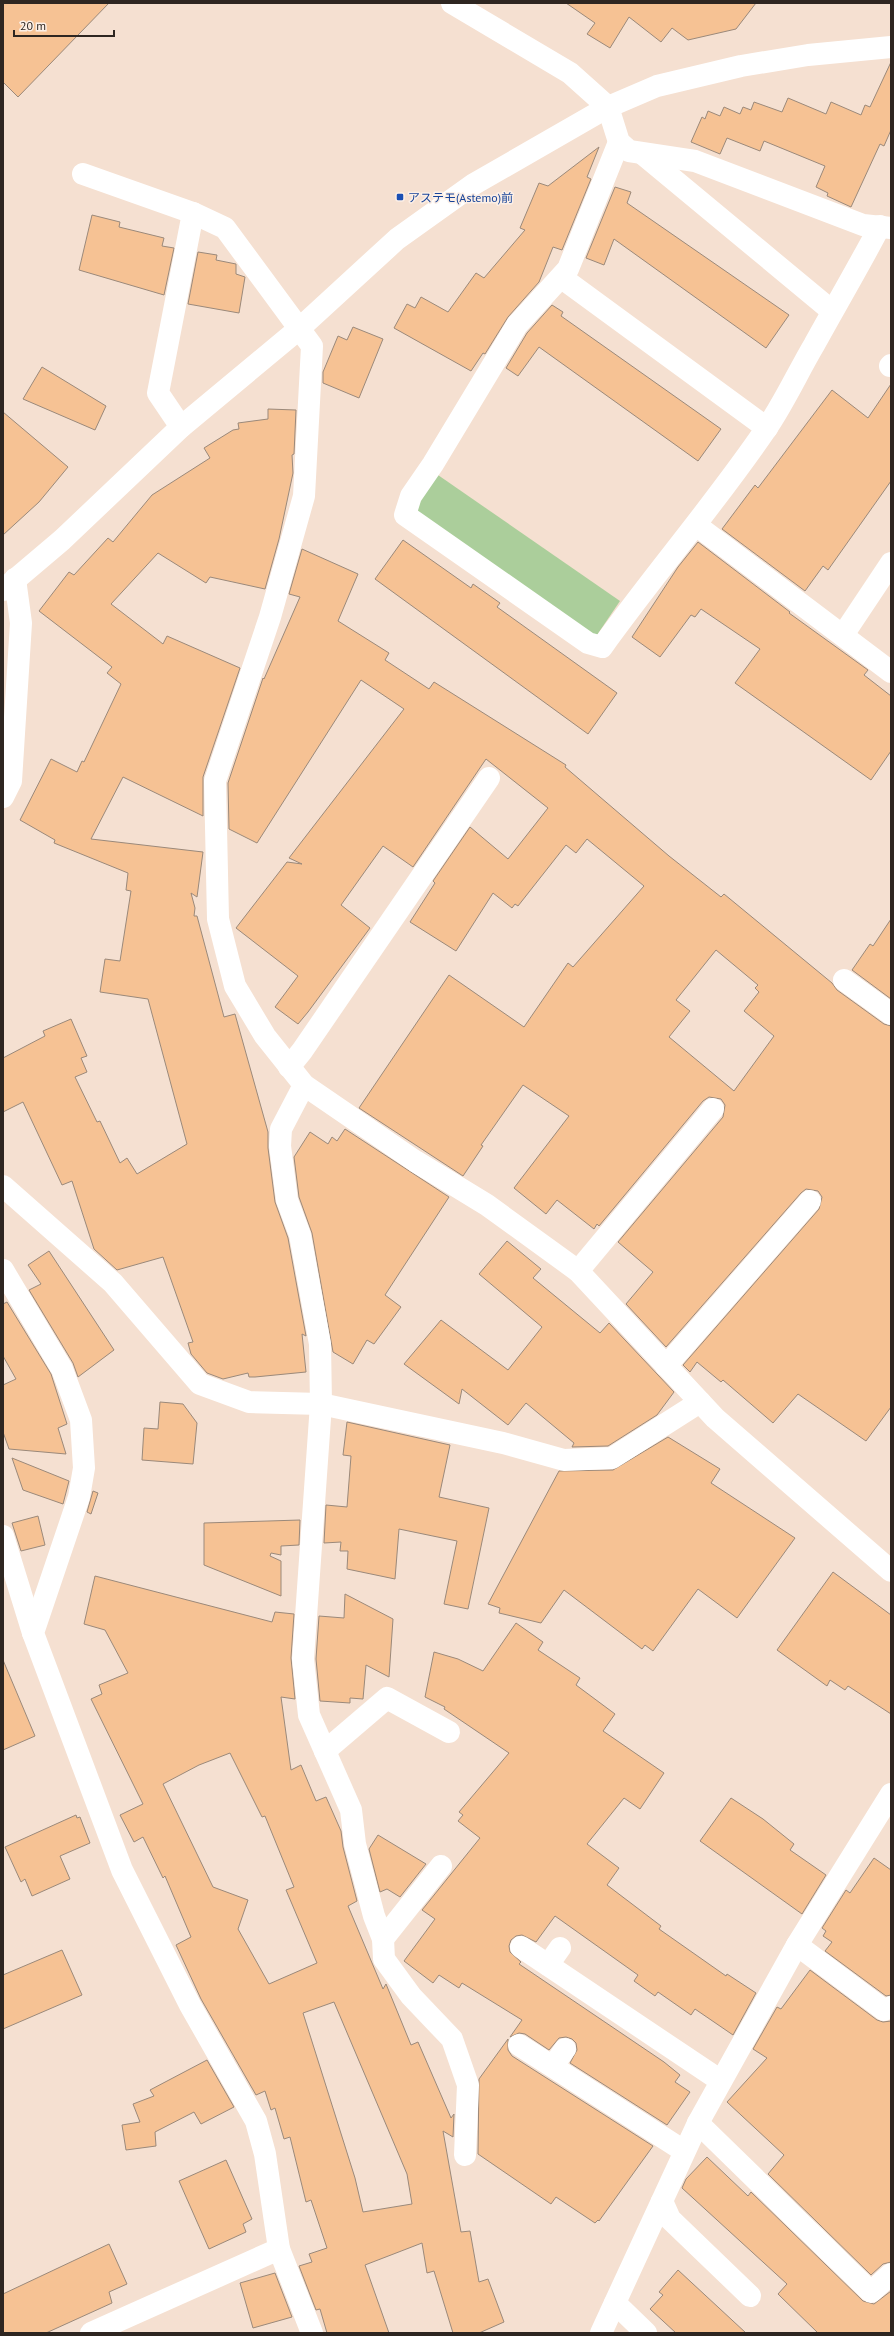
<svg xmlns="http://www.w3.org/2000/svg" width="894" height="2336" viewBox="0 0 894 2336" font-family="'PT Sans','Noto Sans JP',sans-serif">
<rect width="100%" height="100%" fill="#f5e0d1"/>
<path fill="#abce9b" d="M 438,475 L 620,601 L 595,638 L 414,515 L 417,502 Z"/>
<g fill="#f6c294" stroke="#9b897a" fill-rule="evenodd">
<path d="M 3,3 L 109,3 L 18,97 L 3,82 Z"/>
<path d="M 566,3 L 756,3 L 736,29 L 688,40 L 672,28 L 661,42 L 629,17 L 610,48 L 587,34 L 595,23 Z"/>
<path d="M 891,62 L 891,130 L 884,146 L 880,144 L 851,207 L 827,196 L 828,193 L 816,187 L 825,166 L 764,141 L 760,151 L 727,138 L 720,154 L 691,142 L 702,117 L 705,119 L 708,111 L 720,116 L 724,107 L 740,114 L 743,107 L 751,110 L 754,102 L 782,112 L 788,98 L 826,114 L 831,102 L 861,115 L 865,105 L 870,107 Z"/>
<path d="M 599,147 L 587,177 L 591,179 L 562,250 L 553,247 L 539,282 L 508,317 L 485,354 L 483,353 L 471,371 L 394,328 L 407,304 L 415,308 L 421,297 L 448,312 L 476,273 L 484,278 L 525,230 L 520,228 L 539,183 L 548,186 Z"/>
<path d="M 615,187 L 631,192 L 627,203 L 789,315 L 766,348 L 614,239 L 604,265 L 586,258 Z"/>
<path d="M 92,215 L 120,222 L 119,227 L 164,238 L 162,246 L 174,248 L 164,295 L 79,270 Z"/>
<path d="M 198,252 L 217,255 L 216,260 L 236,264 L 236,274 L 245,277 L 239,313 L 188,304 Z"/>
<path d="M 552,305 L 563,312 L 561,316 L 721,429 L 698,461 L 539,347 L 518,376 L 506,368 L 527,333 Z"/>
<path d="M 353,327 L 383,339 L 359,398 L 323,383 L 323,372 L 338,336 L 347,340 Z"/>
<path d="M 42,367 L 106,406 L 95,430 L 23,399 Z"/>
<path d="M 891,384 L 891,481 L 828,570 L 823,566 L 805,591 L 722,529 L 755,485 L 758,488 L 832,390 L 868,418 Z"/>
<path d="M 268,409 L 296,410 L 294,454 L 292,455 L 293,473 L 279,539 L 265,589 L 210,577 L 206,583 L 158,553 L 111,604 L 163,644 L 167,636 L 240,668 L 203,777 L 203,816 L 123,777 L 91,839 L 203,852 L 197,897 L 191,893 L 195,908 L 194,916 L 197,916 L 224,1017 L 235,1014 L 268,1132 L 268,1148 L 275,1202 L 288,1238 L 306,1336 L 302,1334 L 306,1372 L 255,1377 L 249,1377 L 248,1373 L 223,1379 L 207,1373 L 191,1354 L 188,1343 L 193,1342 L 163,1257 L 117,1270 L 94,1249 L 72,1181 L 62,1185 L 23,1102 L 3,1112 L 3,1058 L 45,1036 L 43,1031 L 71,1019 L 87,1056 L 81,1058 L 87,1072 L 75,1077 L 97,1122 L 100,1121 L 120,1163 L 127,1158 L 137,1174 L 187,1144 L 148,999 L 100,992 L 105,959 L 120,961 L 131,891 L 126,890 L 128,873 L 54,843 L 55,840 L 20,820 L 51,759 L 77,772 L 82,761 L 84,762 L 121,684 L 107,673 L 112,667 L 39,611 L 69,572 L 74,575 L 108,538 L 113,542 L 152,495 L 210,458 L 204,448 L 233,430 L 239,429 L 238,423 L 268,419 Z"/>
<path d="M 3,412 L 68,467 L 39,502 L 3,535 Z"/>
<path d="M 403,540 L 471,588 L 473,584 L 500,603 L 497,607 L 617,693 L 588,734 L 375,579 Z"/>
<path d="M 698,542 L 790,612 L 789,613 L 868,670 L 864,675 L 891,696 L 891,751 L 871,780 L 735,683 L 760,649 L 701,609 L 695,617 L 691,615 L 660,657 L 632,637 L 678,567 Z"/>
<path d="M 302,549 L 358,574 L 338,621 L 389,653 L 385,660 L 429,689 L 434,682 L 566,765 L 565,767 L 669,856 L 721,897 L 724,894 L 832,983 L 837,990 L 884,1024 L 891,1026 L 891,1407 L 866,1441 L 798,1394 L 773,1423 L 723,1380 L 721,1382 L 697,1362 L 690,1372 L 683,1365 L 819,1209 L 822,1197 L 818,1191 L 806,1189 L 801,1193 L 666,1347 L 626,1304 L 653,1272 L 618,1242 L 723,1117 L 725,1105 L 721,1099 L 709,1097 L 703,1101 L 599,1226 L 597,1224 L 594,1229 L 557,1200 L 546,1214 L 514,1188 L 569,1116 L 523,1085 L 481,1145 L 483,1146 L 463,1176 L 359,1108 L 449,975 L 524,1027 L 568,963 L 573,967 L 644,886 L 587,839 L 576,853 L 566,845 L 518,906 L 515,904 L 512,908 L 493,893 L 456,951 L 410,922 L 435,883 L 433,881 L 470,827 L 508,859 L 548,808 L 486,759 L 413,867 L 383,846 L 341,905 L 370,928 L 308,1012 L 298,1024 L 275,1007 L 298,976 L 236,928 L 287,862 L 302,864 L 289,858 L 404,709 L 361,680 L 257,843 L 229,829 L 228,783 L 263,678 L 264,679 L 300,597 L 289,594 ZM 716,950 L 758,985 L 755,988 L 759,992 L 744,1011 L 774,1036 L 734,1091 L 669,1037 L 690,1011 L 676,1000 Z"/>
<path d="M 891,919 L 891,999 L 852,970 L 870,944 L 873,946 Z"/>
<path d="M 345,1129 L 449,1197 L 385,1295 L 401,1307 L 374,1344 L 367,1340 L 353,1364 L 333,1352 L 312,1233 L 299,1197 L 294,1157 L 310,1132 L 328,1144 L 332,1137 L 337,1141 Z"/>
<path d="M 507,1241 L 541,1269 L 533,1278 L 600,1333 L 609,1323 L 674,1392 L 657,1415 L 608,1446 L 572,1447 L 574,1443 L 526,1403 L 508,1425 L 462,1389 L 459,1404 L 404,1364 L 441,1320 L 508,1370 L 542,1327 L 479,1274 Z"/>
<path d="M 49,1251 L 114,1350 L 78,1377 L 73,1363 L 29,1290 L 41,1284 L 28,1265 Z"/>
<path d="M 7,1302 L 51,1374 L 67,1424 L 58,1428 L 66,1454 L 9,1449 L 3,1432 L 3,1385 L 16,1379 L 3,1356 L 3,1304 Z"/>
<path d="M 160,1402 L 183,1404 L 197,1423 L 193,1464 L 142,1460 L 144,1428 L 158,1429 Z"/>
<path d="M 347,1422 L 450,1445 L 439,1497 L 489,1508 L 468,1609 L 444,1604 L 457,1541 L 399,1529 L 395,1579 L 347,1569 L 348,1551 L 340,1551 L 341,1542 L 324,1543 L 326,1505 L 347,1507 L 351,1456 L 343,1455 Z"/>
<path d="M 668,1437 L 720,1469 L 711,1483 L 795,1538 L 737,1618 L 698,1589 L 653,1651 L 645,1645 L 642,1649 L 564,1590 L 541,1623 L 499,1613 L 500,1608 L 488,1604 L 559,1471 L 613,1470 Z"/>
<path d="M 12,1458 L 69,1481 L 63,1504 L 23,1490 Z"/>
<path d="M 93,1491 L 98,1493 L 91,1514 L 87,1512 Z"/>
<path d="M 38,1516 L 45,1545 L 21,1551 L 12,1523 Z"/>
<path d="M 300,1520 L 299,1545 L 281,1546 L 281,1555 L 271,1553 L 270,1556 L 281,1561 L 281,1596 L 204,1565 L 204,1523 Z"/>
<path d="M 833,1572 L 891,1615 L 891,1714 L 848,1686 L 845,1690 L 830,1680 L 827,1686 L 777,1650 Z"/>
<path d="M 95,1576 L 272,1622 L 275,1612 L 294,1614 L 291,1658 L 295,1699 L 281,1697 L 291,1770 L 301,1765 L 316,1801 L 326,1797 L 341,1831 L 343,1847 L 357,1901 L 348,1906 L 383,1989 L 386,1984 L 411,2045 L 418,2042 L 451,2118 L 454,2114 L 453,2137 L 443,2131 L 461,2232 L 470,2231 L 479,2282 L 488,2279 L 504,2322 L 479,2333 L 453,2333 L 434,2271 L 427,2273 L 422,2243 L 365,2265 L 389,2333 L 327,2333 L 320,2309 L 316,2310 L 299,2266 L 312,2262 L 309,2254 L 327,2248 L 311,2200 L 306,2202 L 290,2137 L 284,2139 L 275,2108 L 271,2110 L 265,2091 L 256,2095 L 201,1999 L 176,1945 L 191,1937 L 165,1876 L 163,1878 L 143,1837 L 134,1842 L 120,1815 L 143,1804 L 91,1699 L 102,1694 L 99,1685 L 128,1673 L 105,1630 L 84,1624 ZM 230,1753 L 262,1817 L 265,1816 L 294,1887 L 286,1890 L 317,1963 L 269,1984 L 238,1929 L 248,1900 L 213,1887 L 163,1784 L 199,1765 ZM 334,2002 L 407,2174 L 412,2204 L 363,2212 L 355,2178 L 303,2013 Z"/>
<path d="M 345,1594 L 393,1619 L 389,1677 L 366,1665 L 363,1699 L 350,1698 L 350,1703 L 320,1701 L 316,1659 L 319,1616 L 344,1618 Z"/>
<path d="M 516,1623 L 543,1642 L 538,1650 L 580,1678 L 576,1685 L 615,1714 L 603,1731 L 664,1773 L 640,1809 L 624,1798 L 587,1844 L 619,1868 L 607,1885 L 661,1926 L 659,1929 L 726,1976 L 727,1974 L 756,1993 L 733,2035 L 695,2009 L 691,2015 L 658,1992 L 655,1996 L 634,1981 L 638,1975 L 555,1916 L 536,1942 L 522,1935 L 516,1936 L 511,1940 L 509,1946 L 510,1952 L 521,1962 L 519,1964 L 664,2062 L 680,2075 L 675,2082 L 690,2092 L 667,2125 L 570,2063 L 577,2050 L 576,2043 L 572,2039 L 566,2037 L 559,2038 L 549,2050 L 525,2034 L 519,2033 L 510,2037 L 522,2020 L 462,1983 L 459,1988 L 439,1975 L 433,1983 L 404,1961 L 435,1919 L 422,1910 L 480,1838 L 458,1821 L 463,1815 L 459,1812 L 509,1753 L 444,1709 L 445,1707 L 425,1697 L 434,1652 L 458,1659 L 483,1671 Z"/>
<path d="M 3,1660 L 35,1736 L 3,1750 Z"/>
<path d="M 731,1798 L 763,1819 L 794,1844 L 790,1850 L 826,1875 L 802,1914 L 700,1841 Z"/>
<path d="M 76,1815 L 77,1818 L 80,1817 L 90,1843 L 60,1856 L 70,1879 L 32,1896 L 25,1879 L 21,1882 L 5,1847 Z"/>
<path d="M 378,1835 L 426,1864 L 400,1897 L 387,1889 L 380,1892 L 369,1849 Z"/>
<path d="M 874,1858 L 891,1870 L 891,1995 L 886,1996 L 825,1951 L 832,1942 L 823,1936 L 826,1931 L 822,1928 L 846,1890 L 850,1893 Z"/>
<path d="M 62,1950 L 82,1995 L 3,2029 L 3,1975 Z"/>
<path d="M 810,1970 L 877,2020 L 883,2022 L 891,2021 L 891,2262 L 883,2264 L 871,2275 L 768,2174 L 784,2155 L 727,2102 L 767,2058 L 753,2049 L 777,2007 L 781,2009 Z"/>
<path d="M 508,2039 L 508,2050 L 512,2056 L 653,2146 L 599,2221 L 598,2220 L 595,2223 L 556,2197 L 551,2204 L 478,2154 L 479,2079 Z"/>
<path d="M 207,2060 L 234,2107 L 201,2124 L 194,2112 L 155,2132 L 156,2146 L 126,2150 L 122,2125 L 140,2122 L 133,2104 L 154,2096 L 150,2090 Z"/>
<path d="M 707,2157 L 748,2196 L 751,2192 L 863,2301 L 874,2304 L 891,2291 L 891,2333 L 818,2333 L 778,2294 L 787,2284 L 682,2188 L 686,2179 Z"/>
<path d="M 226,2160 L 252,2219 L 243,2224 L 246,2232 L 209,2249 L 179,2181 Z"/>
<path d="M 109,2244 L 127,2284 L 109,2292 L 112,2303 L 46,2333 L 3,2333 L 3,2294 Z"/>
<path d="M 678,2270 L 746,2333 L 676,2333 L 650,2309 L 663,2295 L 659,2292 Z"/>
<path d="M 275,2273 L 292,2317 L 253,2328 L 240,2283 Z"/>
</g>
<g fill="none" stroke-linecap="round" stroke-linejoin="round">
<g stroke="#fff" stroke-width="22">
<path d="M 608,107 L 619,142 L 629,151 L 695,161 L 863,225 L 891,228"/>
<path d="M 619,142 L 568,269 L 517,325 L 433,464 L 411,496 L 405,515 L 588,643 L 602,647 C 655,573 715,504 766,429 C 784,403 798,372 814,345 C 836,305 859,266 880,226"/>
<path d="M 644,155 L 832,311"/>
<path d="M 83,174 L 193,213 L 225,228 L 312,346 L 304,496 L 270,617 L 215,781 L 218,919 L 235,986 L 265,1036 L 304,1085 L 415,1161 L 487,1205 L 578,1271 L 715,1418 L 891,1571"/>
<path d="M 562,278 L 767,428"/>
<path d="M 890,366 L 891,365"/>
<path d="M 181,427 L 158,393 L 193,213"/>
<path d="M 696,525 L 891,672"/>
<path d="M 843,635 L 891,563"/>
<path d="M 3,797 L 11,781 L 21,623 L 15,579"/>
<path d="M 844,980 L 891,1014"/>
<path d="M 289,1067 L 302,1051 L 489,778"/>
<path d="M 304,1085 L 281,1129 L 280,1146 L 287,1200 L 300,1235 L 320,1344 L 321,1404 L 303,1659 L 309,1715 L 351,1810 L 355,1844 L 374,1916 L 383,1939 L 384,1959 L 411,1996 L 452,2039 L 468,2085 L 465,2155"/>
<path d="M 3,1186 L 113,1283 L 200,1384 L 249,1402 L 321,1404 L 503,1443 L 564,1460 L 612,1458 L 700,1402"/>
<path d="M 3,1270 L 62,1369 L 81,1420 L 84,1468 L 79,1497 L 33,1633 L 122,1870 L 190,2005 L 256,2121 L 265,2154 L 279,2249 L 312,2333"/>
<path d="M 578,1271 L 713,1109"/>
<path d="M 666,1366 L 810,1201"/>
<path d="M 3,1536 L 33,1633"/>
<path d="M 325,1751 L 387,1698 L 449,1732"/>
<path d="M 383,1939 L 441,1866"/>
<path d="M 797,1945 L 884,2010 L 891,2007"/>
<path d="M 521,1947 L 721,2081"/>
<path d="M 548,1965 L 560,1948"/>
<path d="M 519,2045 L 684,2151"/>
<path d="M 553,2066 L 565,2049"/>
<path d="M 698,2123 L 871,2292 L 891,2274"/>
<path d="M 662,2201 L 670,2219 L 750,2296"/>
<path d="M 615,2303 L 646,2333"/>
<path d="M 91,2333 L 279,2249"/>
<path d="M 601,2333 L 698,2123 L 797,1945 L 891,1794"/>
</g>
<g stroke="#fff" stroke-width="22">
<path d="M 452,3 L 570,73 L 608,107"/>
<path d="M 3,590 L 62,540 L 181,427 L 300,328 L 397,239 L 474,184 L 608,107 L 657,86 L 741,66 L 808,55 L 891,47"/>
</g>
</g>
<rect fill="#1a4fb4" stroke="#fcefe6" stroke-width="1.5" x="396" y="193" width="8" height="8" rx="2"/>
<g text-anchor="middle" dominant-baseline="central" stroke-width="3" stroke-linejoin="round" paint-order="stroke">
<g font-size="12" fill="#164399" stroke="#fcefe6" text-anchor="start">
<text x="408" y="197">アステモ(Astemo)前</text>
</g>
</g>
<rect width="894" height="2336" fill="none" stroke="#2e2621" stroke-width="8"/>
<path d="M14 30v6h100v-6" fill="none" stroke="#2e2621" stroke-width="2"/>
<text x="20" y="30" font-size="12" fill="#2e2621" stroke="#fcefe6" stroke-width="3" paint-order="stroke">20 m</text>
</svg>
